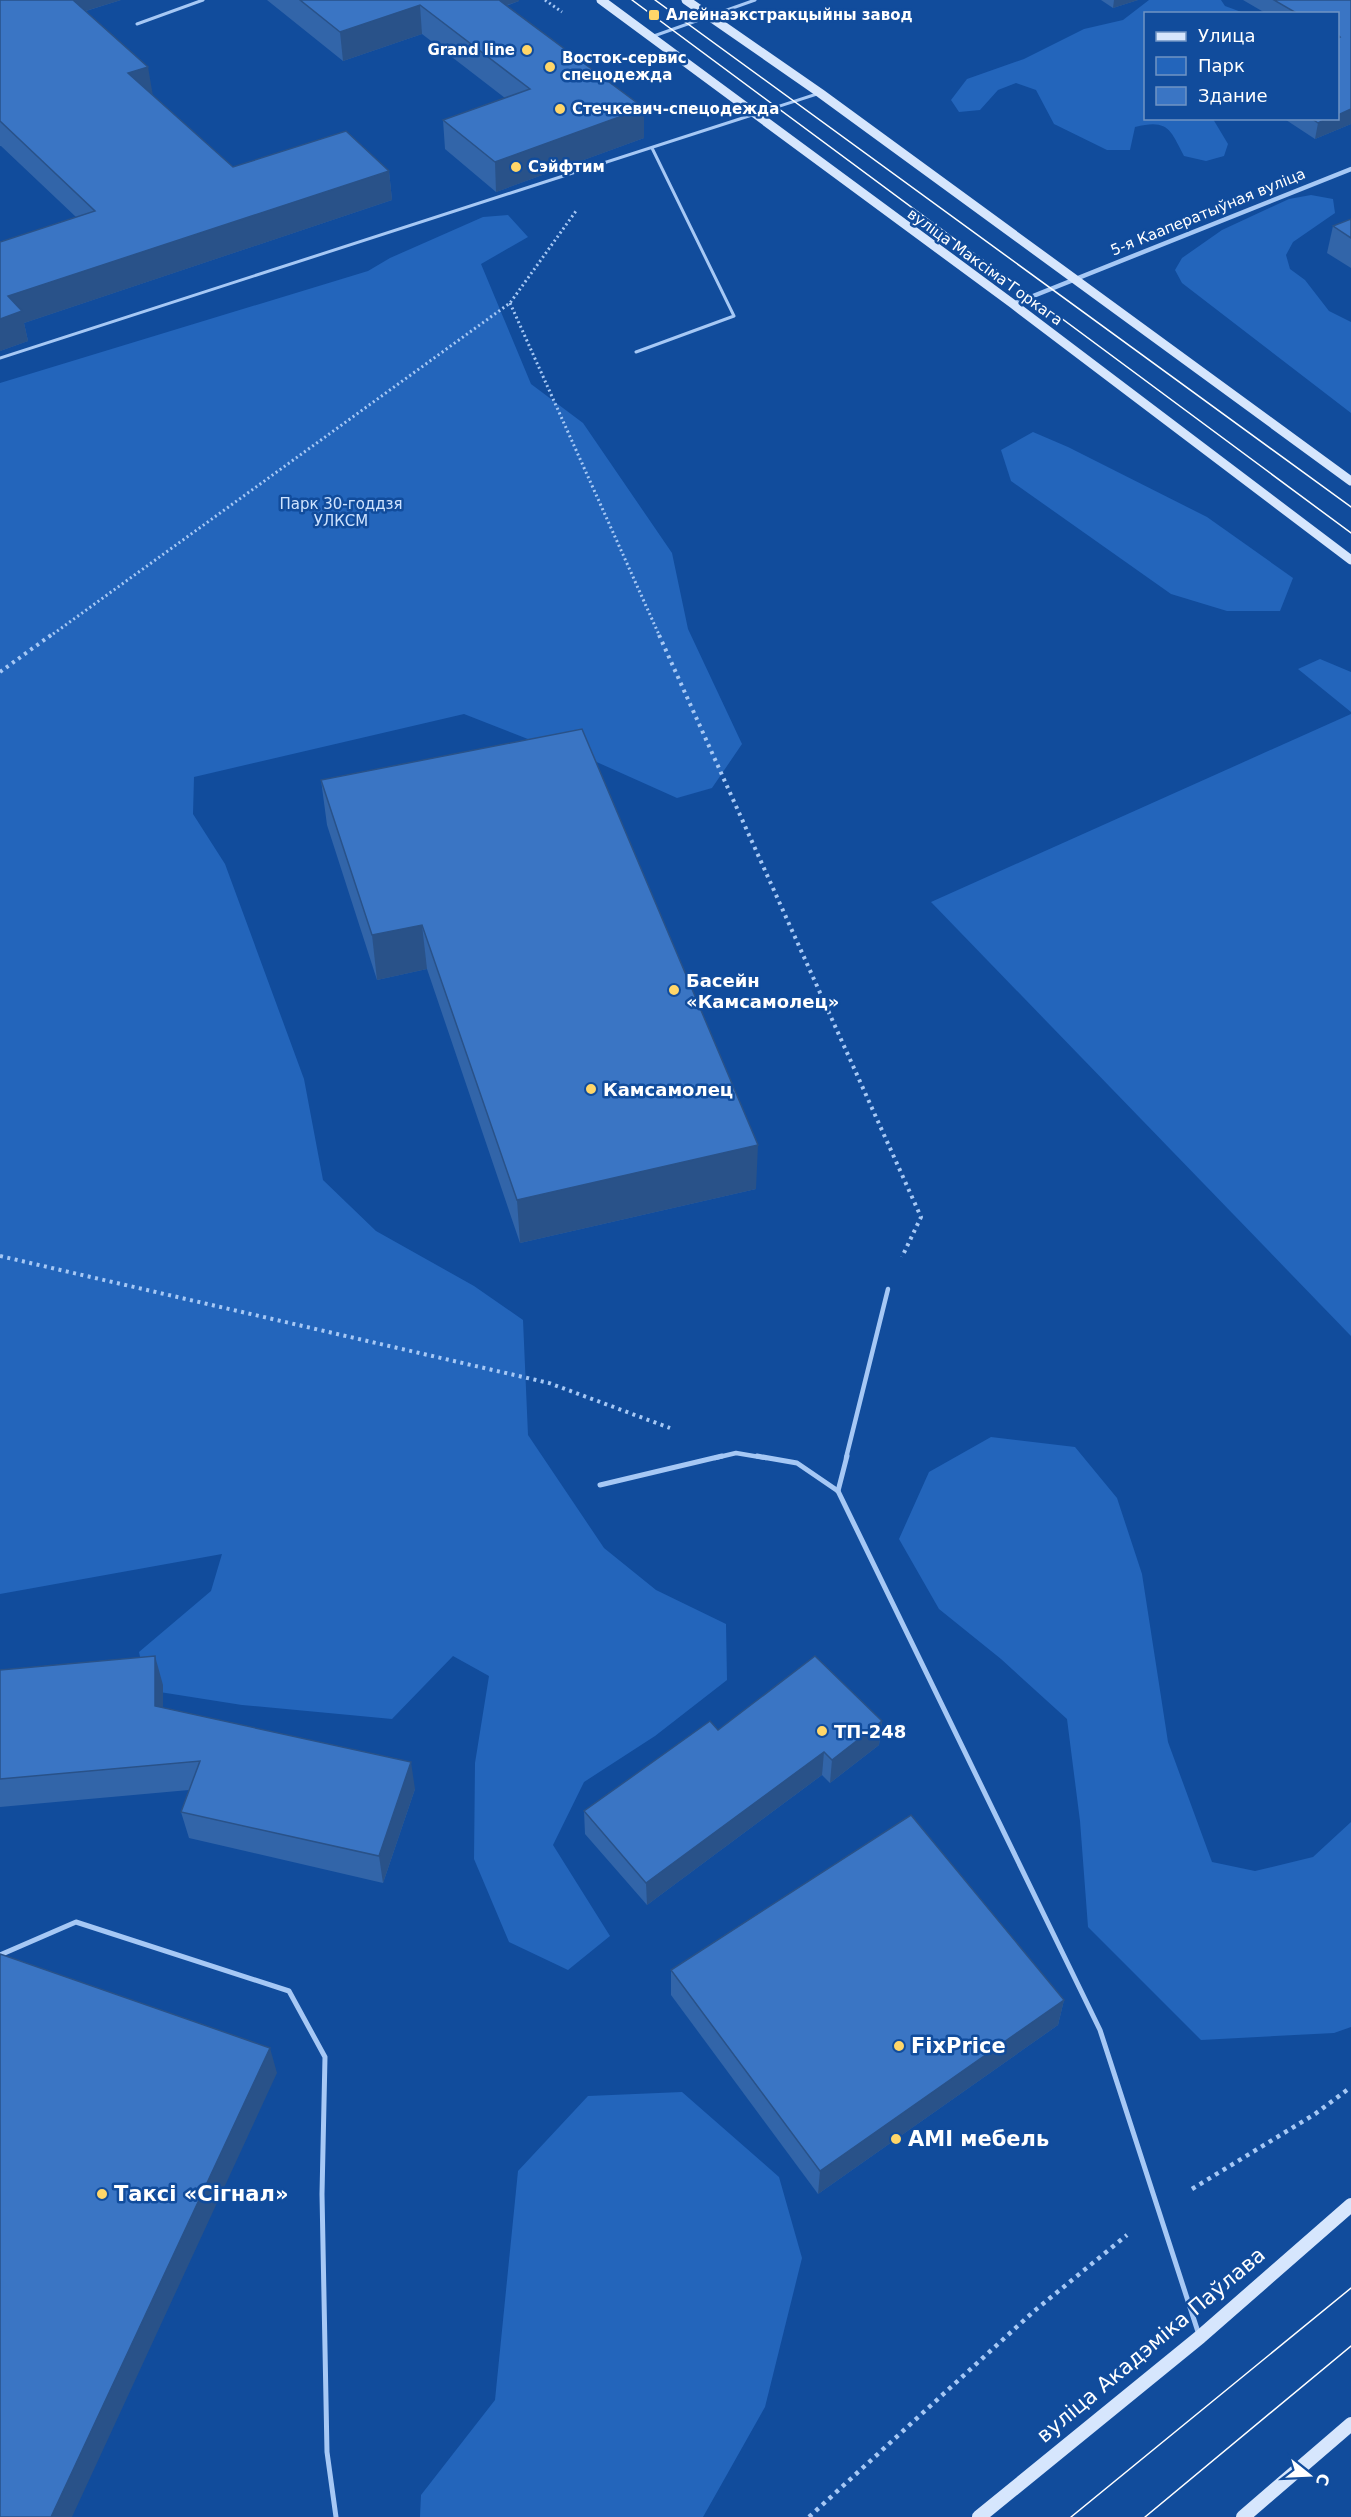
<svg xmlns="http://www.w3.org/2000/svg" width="1351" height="2517" viewBox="0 0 1351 2517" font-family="'DejaVu Sans',sans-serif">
<rect width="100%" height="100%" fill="#114c9c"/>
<g fill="#2365bb">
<path d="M 1149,0 L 1221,0 L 1225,6 L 1244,13 L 1146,14 L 1146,118 L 1213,119 L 1228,144 L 1224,156 L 1206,161 L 1184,156 C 1170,129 1168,119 1135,127 L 1130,150 L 1107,150 L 1054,124 L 1036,90 L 1016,83 L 998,90 L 980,110 L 959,112 L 951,100 L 967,79 L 1024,59 L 1084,29 L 1123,20 Z"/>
<path d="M 1311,195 L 1333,199 L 1335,213 L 1293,242 L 1286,255 L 1290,269 L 1305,280 L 1329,311 L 1351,322 L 1351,413 L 1182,283 L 1175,270 L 1182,258 L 1222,230 L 1289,199 Z"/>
<path d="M 508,215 L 528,237 L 481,264 L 531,384 L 583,423 L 672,553 L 688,629 L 742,744 L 712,788 L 677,798 L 581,755 L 533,741 L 464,714 L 194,777 L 193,814 L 225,864 L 304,1079 L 323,1180 L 376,1231 L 474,1286 L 523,1320 L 528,1435 L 604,1548 L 656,1590 L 726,1624 L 727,1680 L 655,1736 L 584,1782 L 553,1845 L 610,1936 L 568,1970 L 509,1942 L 474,1859 L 475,1763 L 489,1676 L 453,1656 L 392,1719 L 242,1705 L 147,1690 L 139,1652 L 211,1591 L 222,1554 L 0,1594 L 0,383 L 368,271 L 390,258 L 483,217 Z"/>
<path d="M 1033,432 L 1068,447 L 1207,517 L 1293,578 L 1280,611 L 1227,611 L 1171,594 L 1011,481 L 1001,450 Z"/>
<path d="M 1320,659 L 1351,672 L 1351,712 L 1298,669 Z"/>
<path d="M 1351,714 L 1351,1336 L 931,902 Z"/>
<path d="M 991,1437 L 1075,1447 L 1117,1498 L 1142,1574 L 1168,1742 L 1212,1862 L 1255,1871 L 1313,1857 L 1351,1822 L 1351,2027 L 1334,2033 L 1201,2040 L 1088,1927 L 1080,1821 L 1067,1719 L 1001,1659 L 939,1609 L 899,1539 L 929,1472 Z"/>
<path d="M 682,2092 L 779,2177 L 802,2258 L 765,2407 L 703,2517 L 420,2517 L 421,2495 L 495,2400 L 518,2171 L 588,2096 Z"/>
</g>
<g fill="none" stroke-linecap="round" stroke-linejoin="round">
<g stroke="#a6c8f5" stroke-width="3" stroke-dasharray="2 3" stroke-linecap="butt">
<path d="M 545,0 L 562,12"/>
<path d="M 510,303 L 660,637"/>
<path d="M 49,637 L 510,303 L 576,211"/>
</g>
<g stroke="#a6c8f5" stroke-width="4" stroke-dasharray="3 4.5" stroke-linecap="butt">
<path d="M 659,635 L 921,1217 L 902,1257"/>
<path d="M 0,672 L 51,635"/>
<path d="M 0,1256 L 549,1383 L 670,1428"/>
</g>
<g stroke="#a6c8f5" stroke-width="4.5" stroke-dasharray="4 5" stroke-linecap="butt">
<path d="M 1192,2189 L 1315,2114 L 1351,2087"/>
<path d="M 809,2517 L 1033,2312 L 1127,2235"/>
</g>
<g stroke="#a6c8f5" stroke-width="3">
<path d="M 137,24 L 203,0"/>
<path d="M 651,37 L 755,0"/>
<path d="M 636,352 L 734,316 L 652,148"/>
<path d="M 0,358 L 820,93"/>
</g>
<g stroke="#a6c8f5" stroke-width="4.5">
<path d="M 715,1458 L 736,1453 L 766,1458"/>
<path d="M 846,1458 L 888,1289"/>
</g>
<g stroke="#a6c8f5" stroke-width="5">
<path d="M 757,1456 L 797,1463 L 838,1491 L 1100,2030 L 1199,2335"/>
<path d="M 600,1485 L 722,1456"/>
<path d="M 838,1491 L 847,1456"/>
<path d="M 0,1955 L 76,1922 L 289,1991 L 325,2057 L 322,2194 L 327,2452 L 336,2517"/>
</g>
<path stroke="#a6c8f5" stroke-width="4.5" d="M 1013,304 L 1351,169"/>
<g stroke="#d6e6fd" stroke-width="9">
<path d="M 601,0 L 1013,304 L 1351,560"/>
<path d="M 686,0 L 820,93 L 1351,481"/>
</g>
<g stroke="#d6e6fd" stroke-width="14">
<path d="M 979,2517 L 1200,2337 L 1351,2205"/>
<path d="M 1243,2517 L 1351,2424"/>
</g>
<g stroke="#fff" stroke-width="1.5">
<path d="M 632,0 L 1351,533"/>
<path d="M 655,0 L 1351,507"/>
<path d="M 1071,2517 L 1351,2288"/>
<path d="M 1145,2517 L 1351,2346"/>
</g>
</g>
<g fill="#3265a9">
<path d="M 0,0 L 121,0 L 86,11 L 152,95 L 233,167 L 389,171 L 392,200 L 24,323 L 28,341 L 0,351 L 0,242 L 76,217 L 1,146 L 0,146 Z"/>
<path d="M 267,0 L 519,0 L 519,1 L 506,6 L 644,108 L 644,138 L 496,192 L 445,149 L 443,120 L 505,98 L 422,34 L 343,61 Z"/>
<path d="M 1101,0 L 1138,0 L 1113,8 Z"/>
<path d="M 1243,0 L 1351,0 L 1351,124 L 1315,139 L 1283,118 L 1338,118 L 1338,14 L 1267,14 Z"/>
<path d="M 1351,219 L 1351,268 L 1327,253 L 1333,226 Z"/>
<path d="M 321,780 L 756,1189 L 520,1243 L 427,969 L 377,980 L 327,825 Z"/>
<path d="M 0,1670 L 163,1685 L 163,1708 L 415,1789 L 383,1883 L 189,1838 L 181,1812 L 189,1790 L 0,1807 Z"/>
<path d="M 882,1721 L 879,1745 L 830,1783 L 822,1775 L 647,1905 L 585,1834 L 584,1811 L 718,1730 Z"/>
<path d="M 671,1970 L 1064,2000 L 1058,2025 L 818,2194 L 671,1995 Z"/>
</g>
<g fill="#295289">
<path d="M 63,0 L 121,0 L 66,17 Z"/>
<path d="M 480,0 L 519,0 L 519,1 L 481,14 Z"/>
<path d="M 1114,0 L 1138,0 L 1113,8 Z"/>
<path d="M 420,5 L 422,34 L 343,61 L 340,32 Z"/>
<path d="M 148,67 L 153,96 L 128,73 Z"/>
<path d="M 644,108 L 644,138 L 496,192 L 495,162 Z"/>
<path d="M 1351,109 L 1351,124 L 1315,139 L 1318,123 L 1328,118 L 1338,118 L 1338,115 Z"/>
<path d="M 389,171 L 392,200 L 24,323 L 28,341 L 0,351 L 0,319 L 8,296 Z"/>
<path d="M 422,925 L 427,969 L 377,980 L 372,935 Z"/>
<path d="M 758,1145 L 756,1189 L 520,1243 L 517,1200 Z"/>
<path d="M 155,1656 L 163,1685 L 163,1734 L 155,1706 Z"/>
<path d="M 882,1721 L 879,1745 L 830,1783 L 832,1760 Z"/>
<path d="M 824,1752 L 822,1775 L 647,1905 L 646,1883 Z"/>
<path d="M 411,1762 L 415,1789 L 383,1883 L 379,1856 Z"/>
<path d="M 1064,2000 L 1058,2025 L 818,2194 L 820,2171 Z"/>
<path d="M 270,2048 L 277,2073 L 72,2517 L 51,2517 Z"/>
</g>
<g fill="#3a75c4" stroke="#295289" stroke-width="1.5">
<path d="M 0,0 L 73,0 L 148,67 L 128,73 L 233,167 L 346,131 L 389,171 L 8,296 L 22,311 L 0,319 L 0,242 L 95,211 L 0,121 Z"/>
<path d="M 300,0 L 499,0 L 644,108 L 495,162 L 443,120 L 530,89 L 420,5 L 340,32 Z"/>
<path d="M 1274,0 L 1351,0 L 1351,109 L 1338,115 L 1338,38 L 1340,37 L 1338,35 L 1338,14 L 1298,14 Z"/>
<path d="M 1311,118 L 1328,118 L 1318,123 Z"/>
<path d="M 1351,219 L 1351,238 L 1333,226 Z"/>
<path d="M 582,729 L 758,1145 L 517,1200 L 422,925 L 372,935 L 321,780 Z"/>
<path d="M 155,1656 L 155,1706 L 411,1762 L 379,1856 L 181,1812 L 200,1761 L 0,1779 L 0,1670 Z"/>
<path d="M 815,1656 L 882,1721 L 832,1760 L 824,1752 L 646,1883 L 584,1811 L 710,1721 L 718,1730 Z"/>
<path d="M 911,1815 L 1064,2000 L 820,2171 L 671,1970 Z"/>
<path d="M 0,1954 L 270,2048 L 51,2517 L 0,2517 Z"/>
</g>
<g fill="#ffd669" stroke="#114c9c" stroke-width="2">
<rect x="648" y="9" width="12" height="12" rx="3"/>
<circle cx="527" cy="50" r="6"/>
<circle cx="550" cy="67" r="6"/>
<circle cx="560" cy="109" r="6"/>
<circle cx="516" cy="167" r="6"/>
<circle cx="674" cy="990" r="6"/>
<circle cx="591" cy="1089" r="6"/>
<circle cx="822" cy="1731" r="6"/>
<circle cx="899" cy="2046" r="6"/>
<circle cx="896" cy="2139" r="6"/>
<circle cx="102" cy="2194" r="6"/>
</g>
<g text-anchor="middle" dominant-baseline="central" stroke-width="5" stroke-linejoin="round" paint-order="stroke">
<g font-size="15" font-weight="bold" fill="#fff" stroke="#114c9c" text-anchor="start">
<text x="666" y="15">Алейнаэкстракцыйны завод</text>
<text x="515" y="50" text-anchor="end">Grand line</text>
<text x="562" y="58">Восток-сервис<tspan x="562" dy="17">спецодежда</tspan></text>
<text x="572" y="109">Стечкевич-спецодежда</text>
<text x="528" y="167">Сэйфтим</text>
</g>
<g font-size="15" fill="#fff" stroke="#114c9c">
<text transform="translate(1208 212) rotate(-22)">5-я Кааператыўная вуліца</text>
<text transform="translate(985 267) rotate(36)">вуліца Максіма Горкага</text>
</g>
<g font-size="15" fill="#cee3fe" stroke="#114c9c">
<text x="341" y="504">Парк 30-годдзя<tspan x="341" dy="17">УЛКСМ</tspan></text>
</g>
<g font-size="18" font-weight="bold" fill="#fff" stroke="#114c9c" text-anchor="start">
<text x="686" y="980">Басейн<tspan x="686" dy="21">«Камсамолец»</tspan></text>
<text x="603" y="1089">Камсамолец</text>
<text x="834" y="1731">ТП-248</text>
</g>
<g font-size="21" font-weight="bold" fill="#fff" stroke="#114c9c" text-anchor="start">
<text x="911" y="2046">FixPrice</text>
<text x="908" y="2139">AMI мебель</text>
<text x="114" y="2194">Таксі «Сігнал»</text>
</g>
<g font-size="21" fill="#fff" stroke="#114c9c">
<text transform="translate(1151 2345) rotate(-40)">вуліца Акадэміка Паўлава</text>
</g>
</g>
<rect x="1144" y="12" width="195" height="108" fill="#114c9c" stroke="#7094c4" stroke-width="1.5"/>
<rect x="1156" y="32" width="30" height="9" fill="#d6e6fd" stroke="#7094c4" stroke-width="1.5"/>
<text x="1198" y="42" font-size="18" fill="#ffffff">Улица</text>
<rect x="1156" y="57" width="30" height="18" fill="#2365bb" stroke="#7094c4" stroke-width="1.5"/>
<text x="1198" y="72" font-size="18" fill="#ffffff">Парк</text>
<rect x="1156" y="87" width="30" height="18" fill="#3a75c4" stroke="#7094c4" stroke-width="1.5"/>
<text x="1198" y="102" font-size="18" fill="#ffffff">Здание</text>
<g transform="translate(1309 2475) rotate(108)" stroke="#114c9c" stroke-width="4.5" paint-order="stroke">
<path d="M0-4.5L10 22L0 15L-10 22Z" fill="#ffffff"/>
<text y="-9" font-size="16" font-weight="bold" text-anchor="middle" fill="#ffffff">С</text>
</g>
</svg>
